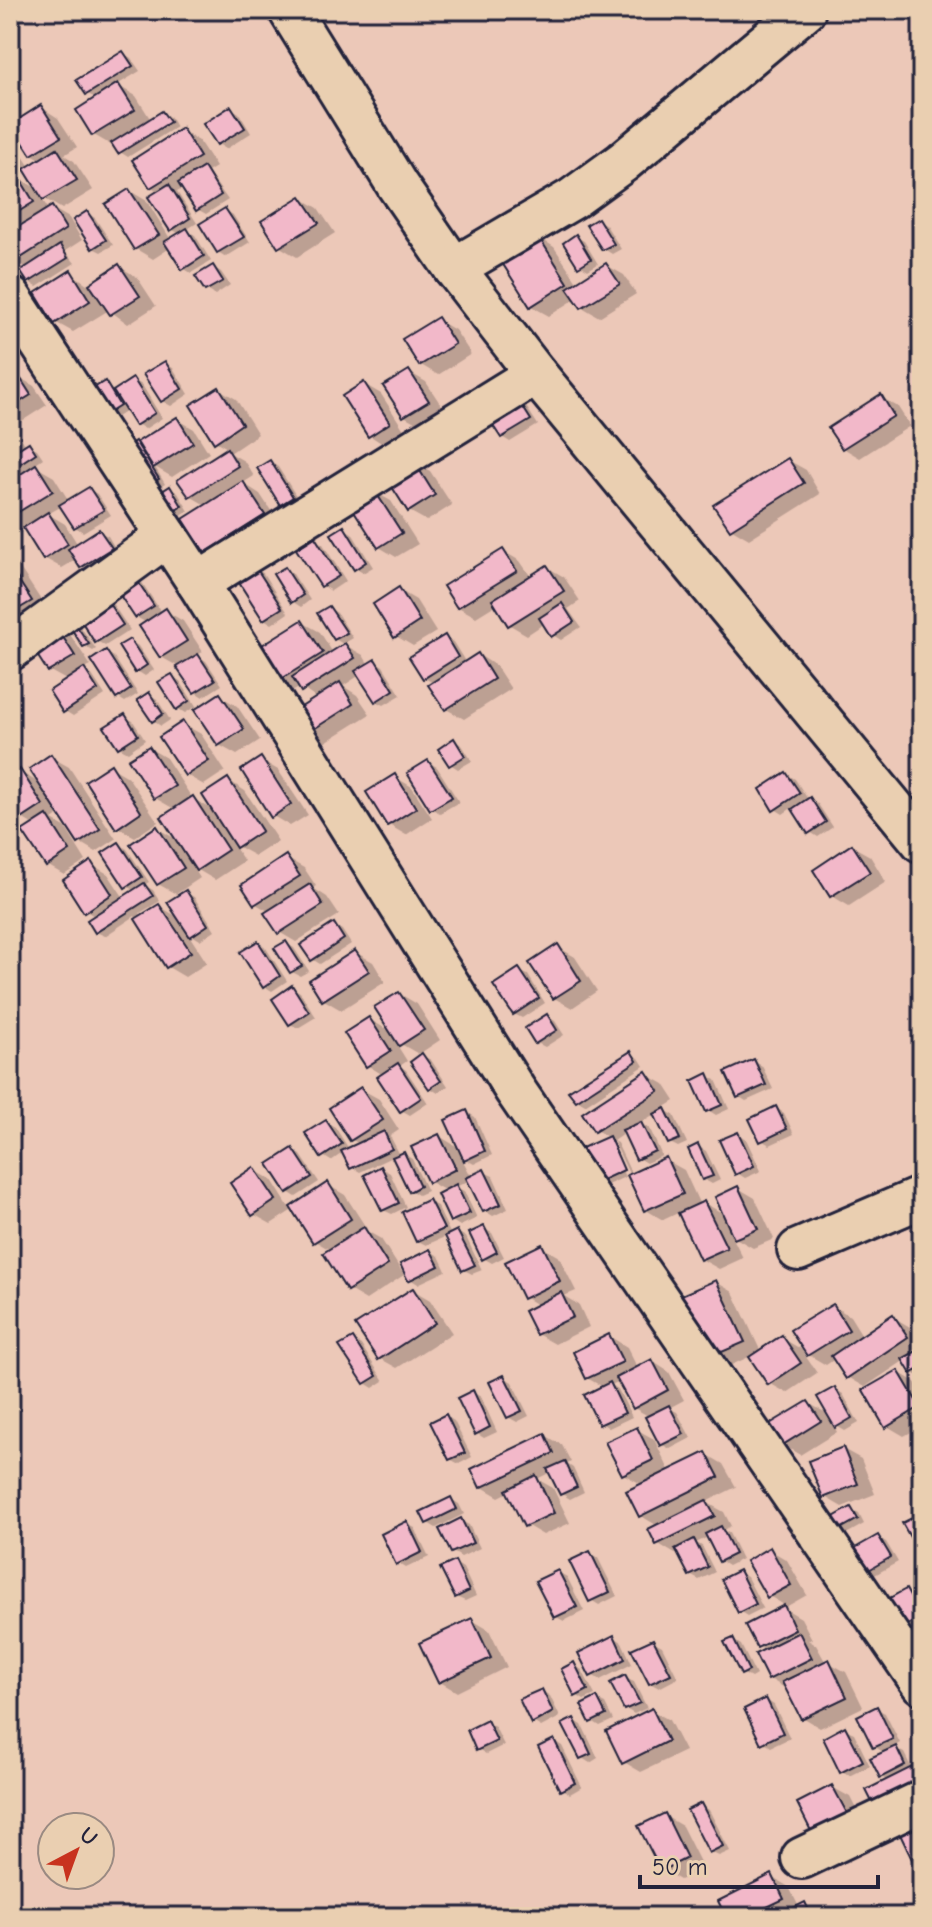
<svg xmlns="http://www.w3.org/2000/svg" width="932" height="1927" viewBox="0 0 932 1927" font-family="'Comic Neue',sans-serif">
<rect width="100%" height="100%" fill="#ecc8b8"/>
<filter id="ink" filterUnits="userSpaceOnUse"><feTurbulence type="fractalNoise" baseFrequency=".0125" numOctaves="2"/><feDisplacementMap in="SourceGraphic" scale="16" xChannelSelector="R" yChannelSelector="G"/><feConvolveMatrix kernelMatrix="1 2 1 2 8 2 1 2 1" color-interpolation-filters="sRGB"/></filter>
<g filter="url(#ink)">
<g fill="#0003" fill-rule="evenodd">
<path d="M 123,53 L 131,58 L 140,71 L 117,85 L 136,96 L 151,120 L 163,113 L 171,118 L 176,127 L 128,157 L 120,152 L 114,143 L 111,145 L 94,135 L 97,99 L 88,94 Z"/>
<path d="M 41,107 L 58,118 L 77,147 L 64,155 L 74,161 L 93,190 L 62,209 L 40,196 L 49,210 L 52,208 L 69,218 L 82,240 L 65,251 L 75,263 L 37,287 L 29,282 L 27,268 L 15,261 L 10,254 L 10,235 L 20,228 L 10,223 L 10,136 L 30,167 L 42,160 L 32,154 ZM 26,169 L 39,190 L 16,176 Z"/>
<path d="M 231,108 L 239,113 L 251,133 L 226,149 L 218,144 Z"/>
<path d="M 182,131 L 199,141 L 216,167 L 208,172 L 228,200 L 206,214 L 197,209 L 184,188 L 177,192 L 197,223 L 186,230 L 195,235 L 211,261 L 191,273 L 183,268 L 170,248 L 153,259 L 136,249 L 130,191 L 147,201 L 171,240 L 180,234 L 171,229 L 160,192 L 151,187 Z"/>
<path d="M 301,198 L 318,208 L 335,233 L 297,257 L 280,247 Z"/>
<path d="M 225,210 L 233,215 L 250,242 L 226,257 L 218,252 Z"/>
<path d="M 87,213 L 95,218 L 113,245 L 101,252 L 93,248 Z"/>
<path d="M 598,220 L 606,225 L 621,249 L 612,254 L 604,249 Z"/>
<path d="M 537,236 L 554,247 L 578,283 L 606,265 L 624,275 L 636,294 L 599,317 L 582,307 L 577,298 L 549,316 L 531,306 Z"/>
<path d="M 576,237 L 584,241 L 598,264 L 588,270 L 580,265 Z"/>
<path d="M 120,267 L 137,277 L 156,306 L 128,324 L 109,310 L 73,332 L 55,322 L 71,273 L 90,286 Z"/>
<path d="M 213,267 L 221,272 L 230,285 L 215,295 L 207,290 Z"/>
<path d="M 438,320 L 455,330 L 471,354 L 438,375 L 421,365 Z"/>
<path d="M 165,364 L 173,368 L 189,394 L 171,406 L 162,401 Z"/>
<path d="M 409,372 L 426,382 L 445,411 L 422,426 L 404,416 Z"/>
<path d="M 17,376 L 34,386 L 47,405 L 11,428 L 17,431 L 26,446 L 29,445 L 37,449 L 43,458 L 33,465 L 54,477 L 69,501 L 89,489 L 97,494 L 111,515 L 83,532 L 75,527 L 62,506 L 48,514 L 65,524 L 78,545 L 99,532 L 108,536 L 118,553 L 89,571 L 81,566 L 77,559 L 62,568 L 44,558 L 26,528 L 13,536 L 10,534 L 10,456 L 14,454 L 10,452 L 10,380 Z"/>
<path d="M 133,380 L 142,385 L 162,418 L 145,429 L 137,424 L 128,410 L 106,424 L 105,384 L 115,392 Z"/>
<path d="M 364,384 L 381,394 L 406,433 L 386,446 L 369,435 Z"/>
<path d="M 219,389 L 236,399 L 258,434 L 230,453 L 244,461 L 254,476 L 243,483 L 260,494 L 281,526 L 224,562 L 206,552 L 207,506 L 190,496 L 180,480 L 229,449 L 215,441 Z"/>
<path d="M 881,397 L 898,407 L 910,426 L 860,458 L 843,448 Z"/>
<path d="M 522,400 L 538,425 L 510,442 L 502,437 Z"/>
<path d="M 177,419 L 194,429 L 209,453 L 172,477 L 155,467 L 165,484 L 148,495 L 137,444 Z"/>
<path d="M 788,460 L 806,470 L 820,494 L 749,539 L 732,529 Z"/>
<path d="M 412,461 L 430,471 L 452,505 L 427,521 L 409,511 Z"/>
<path d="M 270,462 L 278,467 L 300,502 L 290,508 L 282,503 Z"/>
<path d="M 170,488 L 178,493 L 189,511 L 172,522 Z"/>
<path d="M 373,491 L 391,501 L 418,544 L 396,557 L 379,547 Z"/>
<path d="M 344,529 L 352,533 L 373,567 L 363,573 L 355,568 Z"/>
<path d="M 315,540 L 323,544 L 346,581 L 331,591 L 323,586 Z"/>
<path d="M 503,551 L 520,561 L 531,577 L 547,567 L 564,577 L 580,601 L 568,609 L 581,627 L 561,640 L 553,635 L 545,623 L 527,635 L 510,625 L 497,604 L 476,617 L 458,607 Z"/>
<path d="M 10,556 L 14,559 L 48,611 L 19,629 L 10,624 Z"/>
<path d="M 255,569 L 263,573 L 288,613 L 272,624 L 264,619 Z"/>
<path d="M 285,569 L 293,574 L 310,600 L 301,607 L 293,602 Z"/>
<path d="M 131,573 L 139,578 L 162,613 L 166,611 L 183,621 L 203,652 L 197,655 L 206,661 L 222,685 L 203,697 L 195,692 L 179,667 L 161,657 L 147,623 L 136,617 Z"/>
<path d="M 399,590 L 416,600 L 436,632 L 413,646 L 396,636 Z"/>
<path d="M 104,598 L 112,603 L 130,630 L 105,646 L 97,641 Z"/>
<path d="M 329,608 L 337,613 L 353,638 L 343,644 L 335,639 Z"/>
<path d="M 72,622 L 80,626 L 96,649 L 93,651 L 84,646 Z"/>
<path d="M 302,622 L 320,632 L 333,653 L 345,645 L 363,655 L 369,665 L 375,661 L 383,666 L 401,695 L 384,705 L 376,701 L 360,675 L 343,686 L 357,695 L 370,714 L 324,743 L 307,733 L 317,699 L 300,687 L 294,691 L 277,681 Z"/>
<path d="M 54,626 L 71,636 L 91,666 L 83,670 L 92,675 L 105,695 L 73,716 L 65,711 L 68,681 L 50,671 Z"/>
<path d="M 445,637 L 453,642 L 466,663 L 479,655 L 496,666 L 511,689 L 464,719 L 446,709 L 434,683 L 424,678 Z"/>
<path d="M 130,641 L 138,646 L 154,670 L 145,676 L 137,671 Z"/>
<path d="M 106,652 L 114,657 L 138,694 L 125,702 L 117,697 Z"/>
<path d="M 172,676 L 180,681 L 198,709 L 220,696 L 237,706 L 260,740 L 237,755 L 219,745 L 195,707 L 185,713 L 177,708 Z"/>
<path d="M 149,694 L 157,699 L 170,720 L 161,726 L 153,721 Z"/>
<path d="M 125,717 L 133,721 L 145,740 L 128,752 L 119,747 Z"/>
<path d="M 183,724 L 201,734 L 225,771 L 204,785 L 186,775 Z"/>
<path d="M 454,741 L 462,745 L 472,761 L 458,769 L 450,764 Z"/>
<path d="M 149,748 L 166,758 L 192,798 L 215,811 L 228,780 L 245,791 L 278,841 L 255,856 L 233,844 L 244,861 L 215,880 L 193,867 L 200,878 L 176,894 L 158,884 L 157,828 L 179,841 L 176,810 L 155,798 Z"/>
<path d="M 51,757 L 69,767 L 116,839 L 96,852 L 79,842 L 61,814 L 52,820 L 65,827 L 86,861 L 64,875 L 47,865 L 35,826 L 22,818 L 10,800 L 10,778 L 20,772 L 41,784 Z"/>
<path d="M 261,760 L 278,770 L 308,815 L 290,826 L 273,816 Z"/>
<path d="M 428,762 L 437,767 L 459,802 L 440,813 L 432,809 Z"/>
<path d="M 111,767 L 128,777 L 158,822 L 135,837 L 117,827 Z"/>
<path d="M 786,774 L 795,779 L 809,801 L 818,804 L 833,827 L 818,837 L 810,832 L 793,807 L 783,814 L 775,809 Z"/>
<path d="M 395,777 L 412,787 L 432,818 L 406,835 L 389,825 Z"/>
<path d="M 119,844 L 127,849 L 149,882 L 144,885 L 153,890 L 160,901 L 140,913 L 142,917 L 159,906 L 181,919 L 186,893 L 194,897 L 215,930 L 200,940 L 187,932 L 207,963 L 185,977 L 168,967 L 135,916 L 105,936 L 96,932 L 96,917 L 86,911 L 91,864 L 108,874 L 124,898 L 135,891 L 126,886 Z"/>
<path d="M 852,846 L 870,856 L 886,882 L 849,906 L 832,896 Z"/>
<path d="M 286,858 L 304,868 L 316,886 L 313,888 L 327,897 L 339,915 L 296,942 L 279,932 L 270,912 L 256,904 Z"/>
<path d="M 334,925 L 342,930 L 351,944 L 320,964 L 312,959 Z"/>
<path d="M 258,943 L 266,948 L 287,981 L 272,991 L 264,986 Z"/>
<path d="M 286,943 L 294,948 L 309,971 L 300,976 L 292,972 Z"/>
<path d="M 558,947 L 575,957 L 597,991 L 572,1008 L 554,998 Z"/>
<path d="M 355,952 L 373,962 L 385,982 L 341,1010 L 324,1000 Z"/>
<path d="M 519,971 L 528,975 L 545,1003 L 522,1018 L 514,1014 Z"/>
<path d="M 292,988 L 300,992 L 316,1017 L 298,1028 L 290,1024 Z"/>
<path d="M 400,994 L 417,1004 L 440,1040 L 419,1054 L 431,1060 L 448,1086 L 438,1093 L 430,1088 L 422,1056 L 394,1040 L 407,1061 L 400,1066 L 406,1070 L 428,1103 L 410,1115 L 401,1110 L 383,1075 L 367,1065 L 369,1019 L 393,1033 Z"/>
<path d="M 547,1016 L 555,1021 L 564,1035 L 545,1047 L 537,1043 Z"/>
<path d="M 631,1053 L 639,1058 L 644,1066 L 585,1105 L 577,1100 Z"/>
<path d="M 754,1061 L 762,1066 L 773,1089 L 746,1101 L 738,1096 Z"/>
<path d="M 646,1074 L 664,1084 L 675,1101 L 662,1109 L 674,1115 L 687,1143 L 678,1147 L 670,1143 L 656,1113 L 640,1123 L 650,1129 L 662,1156 L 646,1163 L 638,1158 L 626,1132 L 613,1141 L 617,1143 L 632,1175 L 666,1160 L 684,1170 L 700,1205 L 704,1203 L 726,1215 L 738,1188 L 755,1198 L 774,1239 L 753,1248 L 732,1236 L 743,1258 L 719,1269 L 701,1259 L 680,1212 L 663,1220 L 646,1210 L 614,1142 L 610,1142 L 625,1177 L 607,1185 L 599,1180 L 609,1138 L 596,1130 Z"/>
<path d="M 708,1076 L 716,1080 L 729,1109 L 716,1115 L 708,1110 Z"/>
<path d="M 361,1089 L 379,1099 L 399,1130 L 390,1136 L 400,1155 L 404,1154 L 412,1159 L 427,1191 L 418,1195 L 410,1190 L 394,1156 L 360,1172 L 351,1167 L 344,1152 L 331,1161 L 323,1156 L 326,1122 L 335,1127 L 349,1149 L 360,1144 L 352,1140 Z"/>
<path d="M 776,1108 L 784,1113 L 794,1134 L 770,1145 L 761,1140 Z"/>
<path d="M 467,1112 L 475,1117 L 492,1155 L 474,1164 L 461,1157 L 472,1178 L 484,1172 L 493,1176 L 508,1209 L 493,1216 L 485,1211 L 470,1180 L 456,1187 L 464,1191 L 477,1218 L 460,1226 L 452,1221 L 446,1191 L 430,1182 L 439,1136 L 461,1149 Z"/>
<path d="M 738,1134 L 746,1139 L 761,1171 L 745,1178 L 737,1173 Z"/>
<path d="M 698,1146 L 706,1151 L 720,1180 L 712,1184 L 703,1179 Z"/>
<path d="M 293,1150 L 301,1155 L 319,1182 L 296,1197 L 288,1192 Z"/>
<path d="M 381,1168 L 390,1173 L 406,1207 L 392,1214 L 383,1210 Z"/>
<path d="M 254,1170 L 272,1180 L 290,1209 L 328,1185 L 345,1195 L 367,1229 L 365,1230 L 381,1239 L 404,1275 L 366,1300 L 349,1290 L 330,1250 L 315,1241 L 294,1209 L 271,1224 L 253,1214 Z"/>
<path d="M 429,1202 L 437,1206 L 451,1235 L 457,1232 L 466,1237 L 482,1270 L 472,1274 L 464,1270 L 447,1236 L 426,1245 L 418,1241 Z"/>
<path d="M 484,1229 L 492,1233 L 504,1257 L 492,1263 L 483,1258 Z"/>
<path d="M 542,1247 L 559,1257 L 576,1291 L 564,1296 L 579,1305 L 589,1327 L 555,1344 L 537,1334 L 539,1306 L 524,1297 Z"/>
<path d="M 430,1251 L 439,1256 L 446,1271 L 418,1284 L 410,1279 Z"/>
<path d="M 716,1282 L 733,1292 L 761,1352 L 782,1338 L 806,1352 L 833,1306 L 850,1316 L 863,1337 L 893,1317 L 910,1327 L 922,1344 L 922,1377 L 912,1373 L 905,1360 L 865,1387 L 848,1377 L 835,1359 L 826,1365 L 802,1351 L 817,1373 L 787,1393 L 769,1383 L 751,1356 L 727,1367 L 710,1357 Z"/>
<path d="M 413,1290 L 430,1300 L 452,1333 L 397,1368 L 379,1358 Z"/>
<path d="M 609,1336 L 627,1347 L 638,1369 L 652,1361 L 669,1372 L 684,1400 L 669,1408 L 677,1412 L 691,1438 L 670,1449 L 661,1444 L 650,1417 L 634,1408 L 620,1381 L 611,1385 L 618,1389 L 632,1417 L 609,1428 L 601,1423 L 603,1387 L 587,1378 Z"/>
<path d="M 353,1340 L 361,1345 L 384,1381 L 373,1388 L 365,1383 Z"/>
<path d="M 898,1372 L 915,1382 L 922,1393 L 922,1426 L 904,1436 L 887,1426 Z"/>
<path d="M 504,1377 L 512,1382 L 529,1416 L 517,1422 L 508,1417 Z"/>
<path d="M 835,1389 L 843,1394 L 859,1423 L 845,1431 L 833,1424 L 837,1432 L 800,1455 L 783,1445 L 808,1403 L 830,1415 Z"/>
<path d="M 472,1392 L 481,1397 L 497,1432 L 484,1438 L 476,1433 Z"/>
<path d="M 446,1416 L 454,1421 L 472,1457 L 459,1464 L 450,1459 Z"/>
<path d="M 636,1429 L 654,1439 L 670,1472 L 706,1454 L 723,1464 L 736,1487 L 706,1502 L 724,1512 L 731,1526 L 723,1530 L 729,1533 L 742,1559 L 728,1566 L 720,1561 L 708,1537 L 696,1543 L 702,1546 L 715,1572 L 699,1580 L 690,1575 L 679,1552 L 675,1554 L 657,1543 L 658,1526 L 641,1516 L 643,1485 L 623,1474 Z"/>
<path d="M 545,1435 L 562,1445 L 571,1462 L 567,1464 L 573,1468 L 584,1492 L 570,1499 L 562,1494 L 551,1472 L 537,1479 L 553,1488 L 570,1523 L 543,1535 L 526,1525 L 509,1492 L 499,1497 L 482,1487 Z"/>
<path d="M 843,1449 L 861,1459 L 875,1494 L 842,1507 L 825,1497 Z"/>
<path d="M 451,1499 L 459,1504 L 464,1514 L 436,1528 L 428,1523 Z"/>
<path d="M 851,1510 L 859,1514 L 864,1524 L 841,1537 L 833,1532 Z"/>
<path d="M 461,1521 L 469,1525 L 480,1548 L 461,1557 L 453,1552 Z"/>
<path d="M 407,1524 L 415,1528 L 429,1557 L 406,1568 L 398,1563 Z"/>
<path d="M 878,1537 L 886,1542 L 898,1562 L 864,1581 Z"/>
<path d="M 770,1550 L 787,1560 L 807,1595 L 784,1608 L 801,1618 L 812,1639 L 808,1640 L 816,1645 L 826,1663 L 828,1662 L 846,1672 L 863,1707 L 820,1728 L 803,1718 L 788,1690 L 770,1679 L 766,1651 L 758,1646 L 747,1626 L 786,1606 L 769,1596 Z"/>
<path d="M 590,1553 L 598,1558 L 617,1596 L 599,1605 L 591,1600 Z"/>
<path d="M 455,1563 L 463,1568 L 476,1596 L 465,1601 L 456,1597 Z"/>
<path d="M 558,1572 L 567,1577 L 584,1611 L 564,1621 L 556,1617 Z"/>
<path d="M 739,1573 L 747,1577 L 763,1608 L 747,1616 L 739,1611 Z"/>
<path d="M 906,1592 L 914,1597 L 922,1610 L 922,1625 L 913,1630 L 905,1625 Z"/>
<path d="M 472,1620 L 489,1630 L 507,1667 L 457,1692 L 440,1682 Z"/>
<path d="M 614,1637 L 622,1642 L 632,1664 L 600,1680 L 592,1675 Z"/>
<path d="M 733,1640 L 741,1645 L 756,1675 L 751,1678 L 742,1673 Z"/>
<path d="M 653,1641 L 662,1646 L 678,1678 L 659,1688 L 650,1683 Z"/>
<path d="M 574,1665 L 582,1670 L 595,1695 L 584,1700 L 576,1695 Z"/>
<path d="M 625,1678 L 634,1682 L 647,1708 L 634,1714 L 626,1709 Z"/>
<path d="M 542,1691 L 550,1696 L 560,1717 L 541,1727 L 533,1722 Z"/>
<path d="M 597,1700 L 605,1704 L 613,1720 L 600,1726 L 592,1721 Z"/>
<path d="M 766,1700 L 774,1705 L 790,1738 L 771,1747 L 763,1742 Z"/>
<path d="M 877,1709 L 885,1713 L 900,1743 L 893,1747 L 904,1753 L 912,1769 L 918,1766 L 922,1769 L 922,1811 L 881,1776 L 885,1753 L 875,1747 Z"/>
<path d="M 651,1710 L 669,1720 L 685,1751 L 641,1772 L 624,1762 Z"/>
<path d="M 574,1720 L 582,1725 L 598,1758 L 590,1763 L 582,1758 Z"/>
<path d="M 486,1723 L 495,1727 L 504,1745 L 486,1754 L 478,1749 Z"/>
<path d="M 845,1729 L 854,1733 L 870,1766 L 850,1776 L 842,1771 Z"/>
<path d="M 554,1741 L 562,1746 L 582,1787 L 570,1794 L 562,1789 Z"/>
<path d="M 832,1787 L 850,1797 L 863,1823 L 830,1839 L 813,1829 Z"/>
<path d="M 701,1805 L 709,1810 L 730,1851 L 719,1856 L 710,1852 Z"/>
<path d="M 665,1816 L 682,1826 L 703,1868 L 680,1880 L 663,1870 Z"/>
<path d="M 772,1877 L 789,1887 L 799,1907 L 805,1905 L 823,1917 L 728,1917 Z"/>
</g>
<g fill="#f2b8c9" stroke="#22223b" stroke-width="2">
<path d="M 123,51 L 133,66 L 86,95 L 76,80 Z"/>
<path d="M 118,83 L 135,110 L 92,136 L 76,110 Z"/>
<path d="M 41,105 L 61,137 L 31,155 L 11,124 Z"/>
<path d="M 231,106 L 245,128 L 217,145 L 203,124 Z"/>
<path d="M 162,111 L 170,122 L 118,154 L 111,143 Z"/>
<path d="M 182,128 L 200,157 L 150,188 L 132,160 Z"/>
<path d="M 57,148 L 77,180 L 43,200 L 24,169 Z"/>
<path d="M 204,167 L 221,195 L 196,211 L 178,183 Z"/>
<path d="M 17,174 L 34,202 L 10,217 L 10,178 Z"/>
<path d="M 169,184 L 190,218 L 170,231 L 148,197 Z"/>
<path d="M 129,189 L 159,235 L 134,250 L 105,204 Z"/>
<path d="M 301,196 L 319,223 L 278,248 L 261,221 Z"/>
<path d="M 52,206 L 66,229 L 13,263 L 10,258 L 10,232 Z"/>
<path d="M 225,208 L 244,237 L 217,253 L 199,224 Z"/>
<path d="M 87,211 L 106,240 L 92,249 L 73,220 Z"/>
<path d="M 598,218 L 614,244 L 602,250 L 586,225 Z"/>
<path d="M 187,228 L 204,256 L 182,270 L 164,242 Z"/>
<path d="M 537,234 L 568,283 L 530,307 L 499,258 Z"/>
<path d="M 576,234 L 591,259 L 578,267 L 563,243 Z"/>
<path d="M 60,245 L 68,258 L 28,283 L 20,271 Z"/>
<path d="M 606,263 L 620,284 L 581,308 L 567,288 Z"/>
<path d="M 119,264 L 140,296 L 110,315 L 89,284 Z"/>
<path d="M 213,265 L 223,281 L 205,291 L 195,276 Z"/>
<path d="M 71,270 L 90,301 L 54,324 L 35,293 Z"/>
<path d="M 438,317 L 455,344 L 419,366 L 402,339 Z"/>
<path d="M 165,361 L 182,389 L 161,402 L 143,374 Z"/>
<path d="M 409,370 L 429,401 L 403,417 L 383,386 Z"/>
<path d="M 17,373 L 31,395 L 10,408 L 10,378 Z"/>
<path d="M 133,378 L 155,413 L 135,426 L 113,391 Z"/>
<path d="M 105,381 L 120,406 L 96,421 L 81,396 Z"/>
<path d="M 364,382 L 390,423 L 368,437 L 342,396 Z"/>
<path d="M 219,387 L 242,424 L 214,443 L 190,405 Z"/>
<path d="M 514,393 L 531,420 L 501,438 L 484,412 Z"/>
<path d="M 881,394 L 894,416 L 842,449 L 828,428 Z"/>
<path d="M 177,417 L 193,443 L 153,468 L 137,442 Z"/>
<path d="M 135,441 L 159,479 L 139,491 L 115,454 Z"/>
<path d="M 29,442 L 36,453 L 10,470 L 10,454 Z"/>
<path d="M 227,448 L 238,466 L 189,497 L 177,480 Z"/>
<path d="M 412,458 L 435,495 L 408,512 L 385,476 Z"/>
<path d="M 788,458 L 804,483 L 730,530 L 713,505 Z"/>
<path d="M 270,460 L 293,497 L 280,505 L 257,468 Z"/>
<path d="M 36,464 L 53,491 L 10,517 L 10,481 Z"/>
<path d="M 243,481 L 265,515 L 205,553 L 183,519 Z"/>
<path d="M 170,486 L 182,506 L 162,519 L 150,499 Z"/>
<path d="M 89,487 L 104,510 L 74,528 L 59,505 Z"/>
<path d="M 373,488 L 402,533 L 378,548 L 349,503 Z"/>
<path d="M 48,512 L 68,544 L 43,560 L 23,528 Z"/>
<path d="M 344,526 L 366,562 L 354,570 L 331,534 Z"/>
<path d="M 99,529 L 112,548 L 80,568 L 68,549 Z"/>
<path d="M 315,537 L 339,576 L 321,587 L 296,549 Z"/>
<path d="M 503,549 L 517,571 L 457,608 L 443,586 Z"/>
<path d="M 547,565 L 564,591 L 508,626 L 492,600 Z"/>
<path d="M 255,566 L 282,608 L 263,620 L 236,578 Z"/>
<path d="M 10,567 L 32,601 L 10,614 Z"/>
<path d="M 285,567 L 303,595 L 291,603 L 273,574 Z"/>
<path d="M 131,571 L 154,606 L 135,618 L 112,583 Z"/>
<path d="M 399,587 L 420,621 L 394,638 L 373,604 Z"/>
<path d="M 104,596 L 123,625 L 95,643 L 77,614 Z"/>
<path d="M 562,603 L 574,622 L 551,637 L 539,618 Z"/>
<path d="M 329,606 L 347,633 L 334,640 L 317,613 Z"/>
<path d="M 166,608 L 187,641 L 160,658 L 139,626 Z"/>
<path d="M 72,619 L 89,644 L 83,647 L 67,622 Z"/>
<path d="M 302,620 L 323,653 L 275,683 L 254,650 Z"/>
<path d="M 54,623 L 75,656 L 48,672 L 28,641 Z"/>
<path d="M 445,635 L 458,657 L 423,679 L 409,657 Z"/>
<path d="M 130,639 L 147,665 L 135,673 L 118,646 Z"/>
<path d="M 345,643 L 355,658 L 301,692 L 292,677 Z"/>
<path d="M 106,650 L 131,689 L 116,699 L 91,660 Z"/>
<path d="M 478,653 L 494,679 L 445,710 L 428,685 Z"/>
<path d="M 198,654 L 215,680 L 194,693 L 176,667 Z"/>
<path d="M 375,659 L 394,690 L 375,702 L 355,671 Z"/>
<path d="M 84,668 L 98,690 L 63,713 L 49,691 Z"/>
<path d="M 172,674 L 189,701 L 176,710 L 158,682 Z"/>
<path d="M 340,682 L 353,704 L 306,734 L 292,713 Z"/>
<path d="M 149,692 L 163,714 L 152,722 L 137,700 Z"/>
<path d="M 220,693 L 244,729 L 218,746 L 194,710 Z"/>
<path d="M 125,714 L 138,735 L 118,748 L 104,727 Z"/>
<path d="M 183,721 L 209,761 L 185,776 L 159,737 Z"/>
<path d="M 454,738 L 465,756 L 449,766 L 438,749 Z"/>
<path d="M 149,746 L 175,786 L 154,799 L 128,759 Z"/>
<path d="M 51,754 L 100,829 L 78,844 L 29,769 Z"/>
<path d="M 261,757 L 291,804 L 271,818 L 241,770 Z"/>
<path d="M 428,760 L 452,797 L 430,810 L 407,773 Z"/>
<path d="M 111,764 L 141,812 L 116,829 L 85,781 Z"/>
<path d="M 20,769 L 43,805 L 20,820 L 10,804 L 10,776 Z"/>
<path d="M 786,772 L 800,793 L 773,811 L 760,789 Z"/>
<path d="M 395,774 L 416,808 L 387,826 L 366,792 Z"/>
<path d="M 228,778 L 262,831 L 236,848 L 202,795 Z"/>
<path d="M 193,796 L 228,850 L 196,871 L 161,817 Z"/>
<path d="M 810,797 L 826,822 L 808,834 L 792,809 Z"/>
<path d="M 47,815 L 70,851 L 46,867 L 22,831 Z"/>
<path d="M 157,826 L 184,868 L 157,885 L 130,844 Z"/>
<path d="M 119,842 L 142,877 L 125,888 L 102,853 Z"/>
<path d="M 852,844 L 870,872 L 830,897 L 813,870 Z"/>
<path d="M 286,855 L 300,876 L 254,905 L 241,885 Z"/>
<path d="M 91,861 L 112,894 L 84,913 L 63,880 Z"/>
<path d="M 144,883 L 153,896 L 95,933 L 87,920 Z"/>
<path d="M 310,884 L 323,905 L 278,934 L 264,913 Z"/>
<path d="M 186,890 L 208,925 L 190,937 L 167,902 Z"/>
<path d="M 159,904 L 191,952 L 166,968 L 135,919 Z"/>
<path d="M 334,923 L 344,939 L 311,961 L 300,945 Z"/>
<path d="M 258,941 L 280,976 L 263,988 L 240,952 Z"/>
<path d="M 286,941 L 302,966 L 290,973 L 274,948 Z"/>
<path d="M 558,944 L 581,981 L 553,999 L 529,963 Z"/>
<path d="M 355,950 L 369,971 L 322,1001 L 309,980 Z"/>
<path d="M 519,968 L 539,998 L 513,1015 L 493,985 Z"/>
<path d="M 292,985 L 309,1012 L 289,1025 L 272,999 Z"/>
<path d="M 399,992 L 424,1030 L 399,1046 L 374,1007 Z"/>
<path d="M 547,1014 L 557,1030 L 535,1044 L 525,1028 Z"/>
<path d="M 369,1017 L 391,1051 L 366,1067 L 344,1033 Z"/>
<path d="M 631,1051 L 637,1061 L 576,1101 L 568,1091 Z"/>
<path d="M 422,1053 L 441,1081 L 429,1089 L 410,1062 Z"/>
<path d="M 754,1059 L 766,1085 L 737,1098 L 725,1072 Z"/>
<path d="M 398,1063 L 421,1098 L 400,1112 L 377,1077 Z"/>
<path d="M 646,1071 L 659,1091 L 594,1132 L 582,1113 Z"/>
<path d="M 708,1073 L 722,1105 L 706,1112 L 692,1081 Z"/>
<path d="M 361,1087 L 383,1120 L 350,1141 L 329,1108 Z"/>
<path d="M 776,1106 L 787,1129 L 760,1142 L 749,1119 Z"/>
<path d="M 665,1108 L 680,1139 L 668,1144 L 654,1114 Z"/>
<path d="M 467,1110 L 485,1151 L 464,1161 L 445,1120 Z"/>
<path d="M 326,1120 L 342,1144 L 321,1158 L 305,1133 Z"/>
<path d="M 641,1122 L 655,1151 L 636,1160 L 622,1130 Z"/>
<path d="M 384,1131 L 392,1149 L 350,1169 L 341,1151 Z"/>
<path d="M 738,1132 L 754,1166 L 735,1175 L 719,1140 Z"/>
<path d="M 439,1134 L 456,1169 L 428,1183 L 411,1147 Z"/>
<path d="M 609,1136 L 624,1170 L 598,1182 L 582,1148 Z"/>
<path d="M 698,1144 L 713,1176 L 702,1180 L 688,1149 Z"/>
<path d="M 293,1148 L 312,1177 L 287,1193 L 268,1164 Z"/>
<path d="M 404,1152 L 420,1186 L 409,1192 L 392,1157 Z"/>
<path d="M 666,1157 L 683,1194 L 644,1211 L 627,1175 Z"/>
<path d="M 381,1166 L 399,1203 L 382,1211 L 364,1175 Z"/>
<path d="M 254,1167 L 276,1200 L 252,1216 L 230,1183 Z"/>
<path d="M 484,1169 L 501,1204 L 483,1212 L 466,1178 Z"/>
<path d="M 328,1182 L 351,1219 L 313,1243 L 290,1207 Z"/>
<path d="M 456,1184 L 470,1213 L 450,1222 L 437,1194 Z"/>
<path d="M 738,1186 L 758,1229 L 734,1239 L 715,1197 Z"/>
<path d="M 429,1199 L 444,1229 L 416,1242 L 402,1212 Z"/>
<path d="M 704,1201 L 727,1248 L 700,1260 L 678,1213 Z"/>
<path d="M 484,1226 L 497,1252 L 482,1260 L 469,1233 Z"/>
<path d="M 364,1227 L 388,1265 L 347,1291 L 323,1253 Z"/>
<path d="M 457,1230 L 475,1265 L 462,1271 L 445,1236 Z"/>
<path d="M 542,1244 L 560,1281 L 523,1299 L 505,1262 Z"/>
<path d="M 430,1249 L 439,1266 L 408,1281 L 400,1264 Z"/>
<path d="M 716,1280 L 745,1342 L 708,1358 L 679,1296 Z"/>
<path d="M 413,1288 L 435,1323 L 378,1360 L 355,1325 Z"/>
<path d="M 561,1292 L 573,1317 L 536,1335 L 524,1311 Z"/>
<path d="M 833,1304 L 849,1330 L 807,1356 L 790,1330 Z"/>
<path d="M 893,1314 L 908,1337 L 846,1379 L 831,1356 Z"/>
<path d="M 609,1334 L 623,1362 L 586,1379 L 573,1352 Z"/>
<path d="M 782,1335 L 801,1363 L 768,1385 L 749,1357 Z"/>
<path d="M 353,1338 L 377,1376 L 364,1384 L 339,1346 Z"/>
<path d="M 922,1348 L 922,1368 L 911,1374 L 902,1359 Z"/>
<path d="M 652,1359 L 668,1390 L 633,1409 L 616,1378 Z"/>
<path d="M 898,1370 L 920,1407 L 885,1428 L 863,1390 Z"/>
<path d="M 504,1375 L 522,1411 L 507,1418 L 489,1382 Z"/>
<path d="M 610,1382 L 625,1413 L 599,1425 L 584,1395 Z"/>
<path d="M 835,1387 L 852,1418 L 835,1428 L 817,1397 Z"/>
<path d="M 473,1390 L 490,1427 L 475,1435 L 457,1398 Z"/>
<path d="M 808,1401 L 821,1421 L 781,1446 L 768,1425 Z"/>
<path d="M 669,1405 L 684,1434 L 660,1446 L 645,1417 Z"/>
<path d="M 446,1414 L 465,1453 L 449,1460 L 430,1422 Z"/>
<path d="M 637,1427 L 653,1460 L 622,1475 L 605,1442 Z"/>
<path d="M 545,1433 L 554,1453 L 480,1488 L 471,1469 Z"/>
<path d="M 843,1447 L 858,1484 L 823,1498 L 808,1461 Z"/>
<path d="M 706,1452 L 719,1477 L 639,1517 L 626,1491 Z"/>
<path d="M 565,1461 L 577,1487 L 560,1495 L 547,1469 Z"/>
<path d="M 536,1475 L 554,1513 L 524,1527 L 506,1490 Z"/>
<path d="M 451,1497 L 457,1509 L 426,1524 L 420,1512 Z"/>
<path d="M 706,1500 L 715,1516 L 656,1545 L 648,1529 Z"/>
<path d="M 851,1507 L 858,1519 L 831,1534 L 825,1522 Z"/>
<path d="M 922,1513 L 922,1551 L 919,1553 L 902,1523 Z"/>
<path d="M 461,1518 L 473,1543 L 451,1553 L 439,1529 Z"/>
<path d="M 407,1521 L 422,1552 L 396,1565 L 381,1534 Z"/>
<path d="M 721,1526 L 735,1554 L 719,1562 L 705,1534 Z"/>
<path d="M 878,1535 L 891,1557 L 855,1578 L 841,1556 Z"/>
<path d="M 694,1539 L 708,1567 L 689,1576 L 675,1549 Z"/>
<path d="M 770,1547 L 791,1585 L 767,1598 L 746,1561 Z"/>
<path d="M 590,1551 L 610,1592 L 589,1602 L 569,1561 Z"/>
<path d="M 455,1561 L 469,1591 L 455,1598 L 440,1568 Z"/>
<path d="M 558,1570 L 577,1607 L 554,1618 L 535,1581 Z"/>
<path d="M 739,1570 L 756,1604 L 738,1613 L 721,1579 Z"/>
<path d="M 922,1574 L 922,1596 L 912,1580 Z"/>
<path d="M 906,1589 L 921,1617 L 904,1627 L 888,1599 Z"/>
<path d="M 784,1605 L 795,1629 L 757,1648 L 745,1625 Z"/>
<path d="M 472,1618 L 491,1658 L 438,1683 L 419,1643 Z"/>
<path d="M 799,1632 L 812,1658 L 768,1680 L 755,1654 Z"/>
<path d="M 614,1635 L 625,1659 L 590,1677 L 578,1653 Z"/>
<path d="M 733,1638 L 749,1671 L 741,1675 L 724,1642 Z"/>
<path d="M 653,1639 L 671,1674 L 649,1684 L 631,1649 Z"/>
<path d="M 829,1659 L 847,1697 L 801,1719 L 782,1682 Z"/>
<path d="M 574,1662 L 588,1690 L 575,1697 L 561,1669 Z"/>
<path d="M 625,1675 L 640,1703 L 624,1710 L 610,1683 Z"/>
<path d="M 542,1689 L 553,1712 L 531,1724 L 519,1699 Z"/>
<path d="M 597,1697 L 606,1715 L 590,1723 L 581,1705 Z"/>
<path d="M 766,1698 L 783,1733 L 761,1744 L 744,1709 Z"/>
<path d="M 877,1706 L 893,1739 L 873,1748 L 857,1716 Z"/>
<path d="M 652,1708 L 668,1741 L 622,1764 L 606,1731 Z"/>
<path d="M 574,1718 L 591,1754 L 580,1759 L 562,1724 Z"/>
<path d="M 487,1720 L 497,1741 L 476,1751 L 467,1730 Z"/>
<path d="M 845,1726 L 863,1761 L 840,1773 L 823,1738 Z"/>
<path d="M 554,1739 L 575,1783 L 560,1791 L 538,1747 Z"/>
<path d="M 896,1746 L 905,1765 L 880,1778 L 870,1758 Z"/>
<path d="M 918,1764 L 922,1773 L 922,1793 L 878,1814 L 866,1790 Z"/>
<path d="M 832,1785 L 847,1813 L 811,1831 L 797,1803 Z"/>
<path d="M 701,1803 L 723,1846 L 709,1853 L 687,1810 Z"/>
<path d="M 665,1813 L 687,1858 L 661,1871 L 638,1826 Z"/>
<path d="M 918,1817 L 922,1824 L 922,1873 L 919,1874 L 897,1828 Z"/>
<path d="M 772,1874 L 784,1899 L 746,1917 L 726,1917 L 718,1901 Z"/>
<path d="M 805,1902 L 812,1917 L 775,1917 Z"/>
</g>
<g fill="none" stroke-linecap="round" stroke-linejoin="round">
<defs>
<g id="minor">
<path d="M 289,10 L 397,185 L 454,268 L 536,374 L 922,842"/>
<path d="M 454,268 L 572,199 L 623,162 L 805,10"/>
<path d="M 10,297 L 198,583 L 515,1090 L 922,1684"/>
<path d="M 198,583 L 536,374"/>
<path d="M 10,650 L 167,536"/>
<path d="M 798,1250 L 922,1197"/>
<path d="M 802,1858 L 922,1801"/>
</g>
</defs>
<use href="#minor" stroke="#22223b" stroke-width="46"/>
<use href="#minor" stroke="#eacfb1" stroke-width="40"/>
</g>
</g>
<rect width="932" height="1927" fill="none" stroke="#eacfb1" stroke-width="40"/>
<rect x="20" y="20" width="892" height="1887" fill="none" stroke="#22223b" stroke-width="3" filter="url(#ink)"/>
<g transform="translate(76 1851) rotate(41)"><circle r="38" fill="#eacfb1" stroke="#9a8a82" stroke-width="2"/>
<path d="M0-6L14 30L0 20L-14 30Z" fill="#c8321e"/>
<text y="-12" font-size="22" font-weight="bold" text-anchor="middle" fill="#22223b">U</text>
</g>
<path d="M640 1875v12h238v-12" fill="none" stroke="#22223b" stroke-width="4"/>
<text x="652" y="1875" font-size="24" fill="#22223b" stroke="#eacfb1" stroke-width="6" paint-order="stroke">50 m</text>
</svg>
